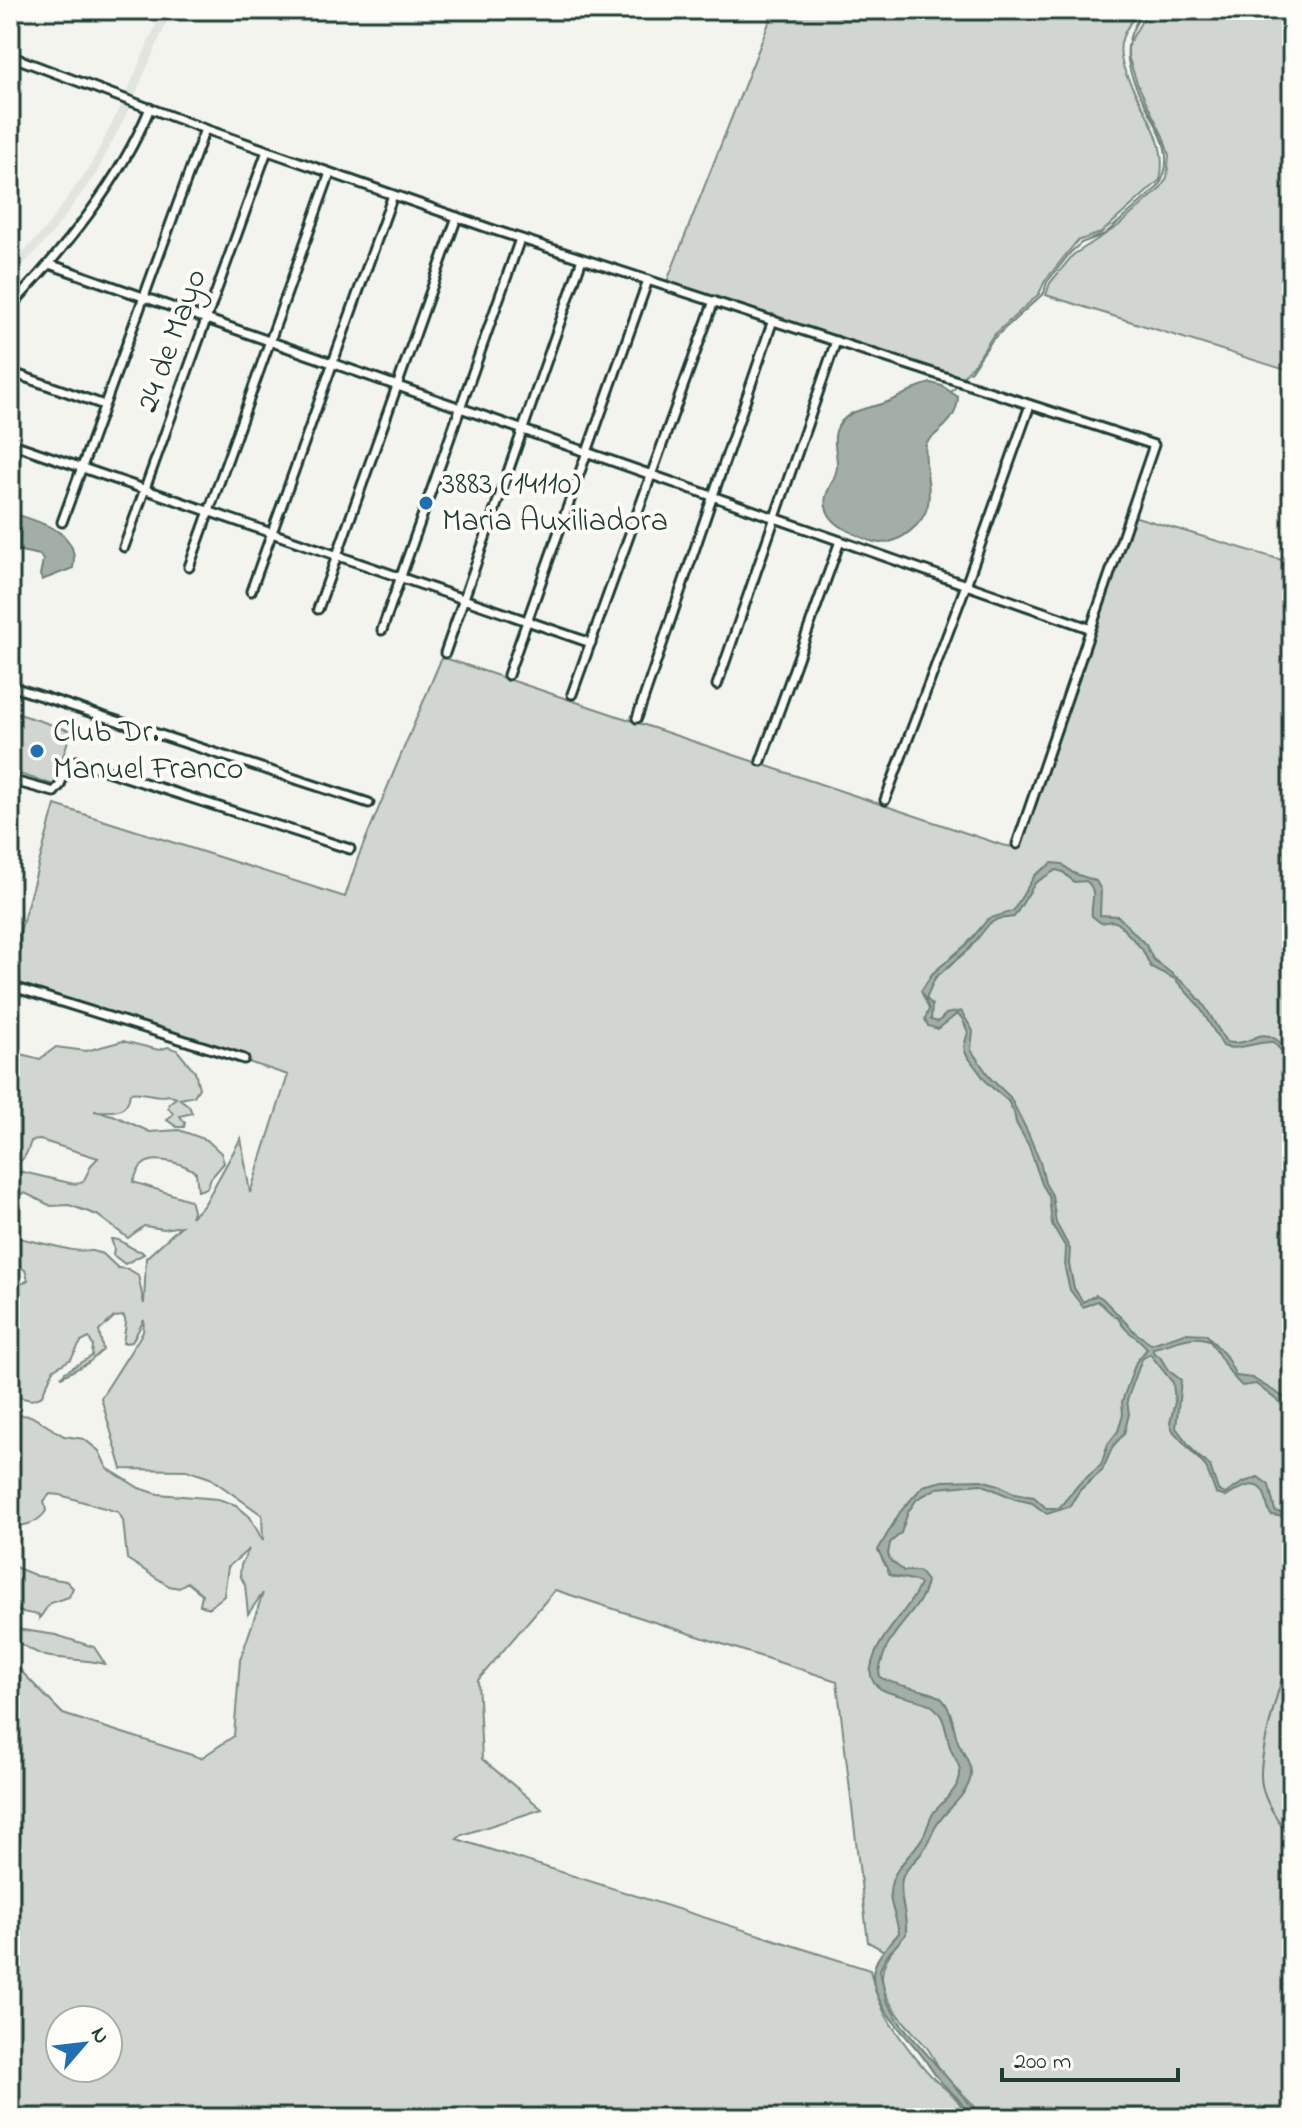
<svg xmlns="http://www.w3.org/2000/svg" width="1302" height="2128" viewBox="0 0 1302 2128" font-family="'Indie Flower',sans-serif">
<rect width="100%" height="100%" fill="#f4f4ef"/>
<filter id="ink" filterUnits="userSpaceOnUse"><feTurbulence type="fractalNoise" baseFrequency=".0125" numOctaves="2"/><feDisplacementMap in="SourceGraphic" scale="16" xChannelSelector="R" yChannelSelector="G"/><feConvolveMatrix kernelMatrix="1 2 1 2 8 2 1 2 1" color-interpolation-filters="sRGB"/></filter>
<g filter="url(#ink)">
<path fill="#e2e5df" d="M 162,10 L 172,10 L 129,109 L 96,174 L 51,235 L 10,280 L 10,266 L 45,229 L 89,168 L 121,106 Z"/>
<g fill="#d1d6d1" stroke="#788a82" stroke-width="2" fill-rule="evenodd">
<path d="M 774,10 L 1139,10 C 1133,19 1123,31 1121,43 C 1114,83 1173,127 1160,180 L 1101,233 L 1077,241 L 1045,281 L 1039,294 L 992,337 L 978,359 L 962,378 L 666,284 Z"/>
<path d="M 1148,10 L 1292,10 L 1292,372 L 1046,295 L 1050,283 L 1073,255 L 1118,226 L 1160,189 L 1167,178 L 1169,155 L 1163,136 L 1137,83 L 1128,56 L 1128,45 Z"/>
<path d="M 1133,516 L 1292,563 L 1292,2118 L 974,2118 L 975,2107 C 965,2094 950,2084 941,2071 C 936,2064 933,2056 928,2049 C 908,2024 864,1990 890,1954 L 868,1942 L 837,1681 L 555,1590 L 478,1680 L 482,1759 L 542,1809 L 462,1835 L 457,1839 L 870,1970 C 875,1990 880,2007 891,2024 C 903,2042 919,2063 934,2079 C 946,2091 964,2099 963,2118 L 10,2118 L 10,1655 L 20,1670 L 63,1714 L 201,1758 L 234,1736 L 240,1660 L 263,1593 L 248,1614 L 245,1585 L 240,1575 L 241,1565 L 249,1549 L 228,1567 L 224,1596 L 209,1608 L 200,1605 L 202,1594 L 187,1582 L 179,1588 L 169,1586 L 127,1559 L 123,1520 L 118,1512 L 60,1495 L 50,1494 L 44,1501 L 46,1511 C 37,1524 25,1526 10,1526 L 10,1414 L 31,1416 L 64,1436 L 84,1439 L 99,1451 L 107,1468 L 139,1488 L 158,1494 L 218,1499 L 236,1505 L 250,1517 L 263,1541 L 262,1515 L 210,1478 L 186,1470 L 122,1469 L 101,1398 L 143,1332 L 144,1320 L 132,1342 L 123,1343 L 126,1324 L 124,1316 L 114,1317 L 99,1331 L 103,1350 L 88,1363 L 61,1377 L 65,1372 L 92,1356 L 93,1346 L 89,1338 L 81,1342 L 71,1359 L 54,1369 L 41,1397 L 31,1400 L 10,1395 L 10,1291 L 28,1280 L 25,1270 L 17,1265 L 12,1272 L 10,1283 L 10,1236 L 72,1250 L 92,1251 L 103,1254 L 118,1268 L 128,1269 L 138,1275 L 144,1304 L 146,1258 L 181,1226 L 164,1229 L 144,1226 L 128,1238 L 97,1215 L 69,1205 L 51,1206 L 25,1193 L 15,1195 L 10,1201 L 10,1169 L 74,1184 L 83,1182 L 92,1164 L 98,1158 L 40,1140 L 31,1141 C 27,1153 25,1163 10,1164 L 10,1051 L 40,1059 L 56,1047 L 86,1051 L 123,1041 L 159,1050 L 168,1047 L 177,1050 L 195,1072 L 199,1088 L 194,1096 L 180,1099 L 189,1106 L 192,1113 L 180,1116 L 185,1123 L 184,1127 L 177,1127 L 167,1120 L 173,1114 L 168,1107 L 169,1103 L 176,1098 L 169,1095 C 155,1099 144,1090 130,1093 C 128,1115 111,1111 94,1111 L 113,1115 L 150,1132 L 179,1130 L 207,1140 L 221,1153 L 224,1163 L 211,1178 L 207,1188 L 198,1191 L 196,1173 C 187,1164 155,1155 144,1164 C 138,1168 136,1175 133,1182 L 190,1200 L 193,1211 L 191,1217 L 204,1205 L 241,1138 L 250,1193 L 288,1075 L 248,1062 L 248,1058 L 10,984 L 10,968 L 55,805 L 345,897 L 359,855 L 442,657 L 1002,845 L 1019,848 ZM 60,2020 L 108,2020 L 108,2068 L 60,2068 Z"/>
<path d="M 10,711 L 71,731 L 54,785 L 10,771 Z"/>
<path d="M 111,1239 C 123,1238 129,1250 141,1251 L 144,1254 L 125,1264 L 113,1255 L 114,1248 Z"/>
<path d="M 10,1565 L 37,1576 L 66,1581 L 73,1588 L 69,1597 L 50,1603 L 39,1619 L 39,1615 L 10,1610 Z"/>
<path d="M 10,1628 L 56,1635 L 94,1647 L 105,1664 C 86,1659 65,1660 46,1656 C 32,1652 21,1644 10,1637 Z"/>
</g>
<g fill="#a3aea7" stroke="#6e8179" stroke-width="2">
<path d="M 931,383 L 942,386 L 958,397 C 957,421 941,428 926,443 C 923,464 932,487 928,504 C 924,524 900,544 879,543 C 869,542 860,537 851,532 C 840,527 829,520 826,507 C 822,493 836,481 837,467 C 838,455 832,443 836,431 C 844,407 874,409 892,400 C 906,394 916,386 931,383 Z"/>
<path d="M 10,512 C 38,522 81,530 73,568 L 42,580 L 40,575 L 43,560 L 40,555 L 10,549 Z"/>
<path d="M 1052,863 L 1062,864 L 1073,873 L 1096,881 L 1101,890 L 1100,915 L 1118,916 L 1146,945 L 1153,959 L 1190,988 L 1204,1005 L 1226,1042 C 1259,1049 1258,1015 1292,1055 L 1292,1062 L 1273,1042 C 1256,1041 1236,1052 1223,1046 L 1199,1006 L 1175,979 L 1151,967 L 1142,949 L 1118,923 L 1112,921 L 1101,923 L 1092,916 C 1090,903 1099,891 1086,881 L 1074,882 L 1063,872 L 1056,870 L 1035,883 L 1014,917 L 998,919 L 989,924 L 969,949 L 935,978 L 926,998 L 932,1005 L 931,1020 L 938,1022 L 946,1014 L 961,1011 L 973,1031 L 971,1050 L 991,1079 L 1010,1097 L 1028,1133 L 1040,1162 L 1045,1183 L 1052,1195 L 1056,1223 L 1070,1249 L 1069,1264 L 1074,1288 L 1083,1302 L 1096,1295 L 1102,1298 L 1136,1333 L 1151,1344 L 1185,1333 L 1206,1334 L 1226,1356 L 1236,1376 L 1252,1378 L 1292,1402 L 1292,1412 L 1256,1384 L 1242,1386 C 1227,1373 1221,1356 1209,1340 C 1189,1333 1172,1345 1153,1348 L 1153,1352 L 1160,1357 L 1168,1370 L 1181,1380 L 1176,1428 L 1196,1454 L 1210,1466 L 1218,1490 L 1225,1494 L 1242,1483 L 1258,1477 L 1269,1485 L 1275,1511 L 1292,1516 L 1292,1525 L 1286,1517 L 1271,1515 C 1266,1508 1268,1504 1265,1496 C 1258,1475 1237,1490 1226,1497 L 1216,1494 L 1206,1467 L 1173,1431 L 1170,1423 L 1175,1402 L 1173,1383 L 1150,1354 L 1142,1359 L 1127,1400 L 1129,1414 L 1124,1434 L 1113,1446 L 1102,1471 L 1080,1490 L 1069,1507 L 1047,1514 L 1032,1503 L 1015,1499 L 981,1484 L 937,1488 L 917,1499 L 908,1512 L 901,1533 L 890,1543 L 888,1554 L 891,1561 L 904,1571 L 919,1571 L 927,1581 C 922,1607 903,1619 890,1641 C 884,1650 882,1661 879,1671 L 880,1677 C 895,1687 932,1689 942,1699 C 952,1710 953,1726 957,1739 C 960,1750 971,1761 971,1773 C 971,1792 948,1808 938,1823 C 931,1833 928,1845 920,1855 C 914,1862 904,1870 902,1879 C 898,1898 908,1915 906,1934 L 885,1958 L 880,1970 L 886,2000 L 901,2024 L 974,2109 L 972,2118 L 966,2118 L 968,2114 C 958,2094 949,2093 937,2077 C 932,2071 928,2064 923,2057 C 906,2034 866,2000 874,1968 C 878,1954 890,1944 899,1933 C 897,1917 887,1901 891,1885 C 895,1866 915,1852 924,1835 C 928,1827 929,1819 934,1812 C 943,1801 961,1788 960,1772 C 960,1764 954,1757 951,1750 C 945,1734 947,1717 932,1706 C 916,1694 866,1699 871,1668 C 876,1636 908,1614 920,1584 C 916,1578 899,1579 890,1575 L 878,1550 L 900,1512 L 923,1486 L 943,1481 L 981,1480 L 999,1485 L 1015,1494 L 1034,1497 L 1046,1508 L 1059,1508 L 1079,1484 L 1101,1465 L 1108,1444 L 1118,1431 L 1123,1415 L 1122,1402 L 1136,1362 L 1147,1349 C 1140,1336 1127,1336 1118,1318 C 1109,1314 1105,1305 1097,1301 L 1083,1307 L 1070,1290 L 1065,1269 L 1066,1248 L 1052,1224 L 1049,1196 L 1042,1184 L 1029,1146 L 1016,1123 L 1014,1112 L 1008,1101 L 988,1084 L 966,1054 L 964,1047 L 968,1032 L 962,1018 L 957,1014 L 938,1029 L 928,1026 L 925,1019 L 929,1009 L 921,991 L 932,974 L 968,943 L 988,919 L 1013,911 L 1035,875 Z"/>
</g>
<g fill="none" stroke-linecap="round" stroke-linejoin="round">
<g stroke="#6e8179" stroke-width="2">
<path d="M 970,372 L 993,339 L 1044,293 L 1047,282 L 1071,252 L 1081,243 L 1105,234 L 1158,187 C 1196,127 1087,80 1145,10"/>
<path d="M 952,391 L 957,386"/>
<path d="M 1292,1654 C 1281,1673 1261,1751 1261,1773 C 1260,1799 1278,1820 1292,1839"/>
</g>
<defs>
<g id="minor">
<path d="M 10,56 L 205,129 L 491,229 L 1154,445 L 1017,844"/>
<path d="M 49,264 L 1089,628"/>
<path d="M 10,307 C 65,248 119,183 150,108"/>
<path d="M 10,372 L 104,405"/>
<path d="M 10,443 L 591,643"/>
<path d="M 62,522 L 205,129"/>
<path d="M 124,547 L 267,151"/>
<path d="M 189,567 L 330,173"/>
<path d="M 251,591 L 393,195"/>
<path d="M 318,609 L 457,217"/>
<path d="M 382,630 L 520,239"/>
<path d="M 445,653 L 582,259"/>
<path d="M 508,675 L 648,280"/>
<path d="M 717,685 L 836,341"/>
<path d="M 10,686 L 369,803"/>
<path d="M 572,694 L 714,301"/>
<path d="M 637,718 L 773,320"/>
<path d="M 761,761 L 840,541"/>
<path d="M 10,780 L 54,792 L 60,785 L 67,763 L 76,761 L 350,849"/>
<path d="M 885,800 L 966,585 L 1030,405"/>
<path d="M 10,986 L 244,1059"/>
</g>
</defs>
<use href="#minor" stroke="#1f3d34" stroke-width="13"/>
<use href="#minor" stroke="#fdfcf7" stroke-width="7"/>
</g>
</g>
<g fill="#1f6fb2" stroke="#fdfcf7" stroke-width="3">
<circle cx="426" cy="503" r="8"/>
<circle cx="37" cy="751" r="8"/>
</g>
<g text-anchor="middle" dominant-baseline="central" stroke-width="8" stroke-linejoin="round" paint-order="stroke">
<g font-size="32" fill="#1f3d34" stroke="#fdfcf7">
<text transform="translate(173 341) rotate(-70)">24 de Mayo</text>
</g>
<g font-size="32" fill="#1f3d34" stroke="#fdfcf7" text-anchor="start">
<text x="442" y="485">3883 (14110)<tspan x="442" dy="37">Maria Auxiliadora</tspan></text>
<text x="53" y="733">Club Dr.<tspan x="53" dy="37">Manuel Franco</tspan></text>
</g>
</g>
<rect width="1302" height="2128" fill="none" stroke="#fdfcf7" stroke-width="40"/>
<rect x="20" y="20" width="1262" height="2088" fill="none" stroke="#1f3d34" stroke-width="3" filter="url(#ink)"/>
<g transform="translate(84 2044) rotate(62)"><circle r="38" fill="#fdfcf7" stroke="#a4b0a9" stroke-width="2"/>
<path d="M0-6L14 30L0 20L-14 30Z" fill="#1f6fb2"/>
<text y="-12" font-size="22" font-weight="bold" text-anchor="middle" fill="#1f3d34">N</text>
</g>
<path d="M1002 2068v12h176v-12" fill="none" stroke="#1f3d34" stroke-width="4"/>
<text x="1014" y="2068" font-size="24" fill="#1f3d34" stroke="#fdfcf7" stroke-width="6" paint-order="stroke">200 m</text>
</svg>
